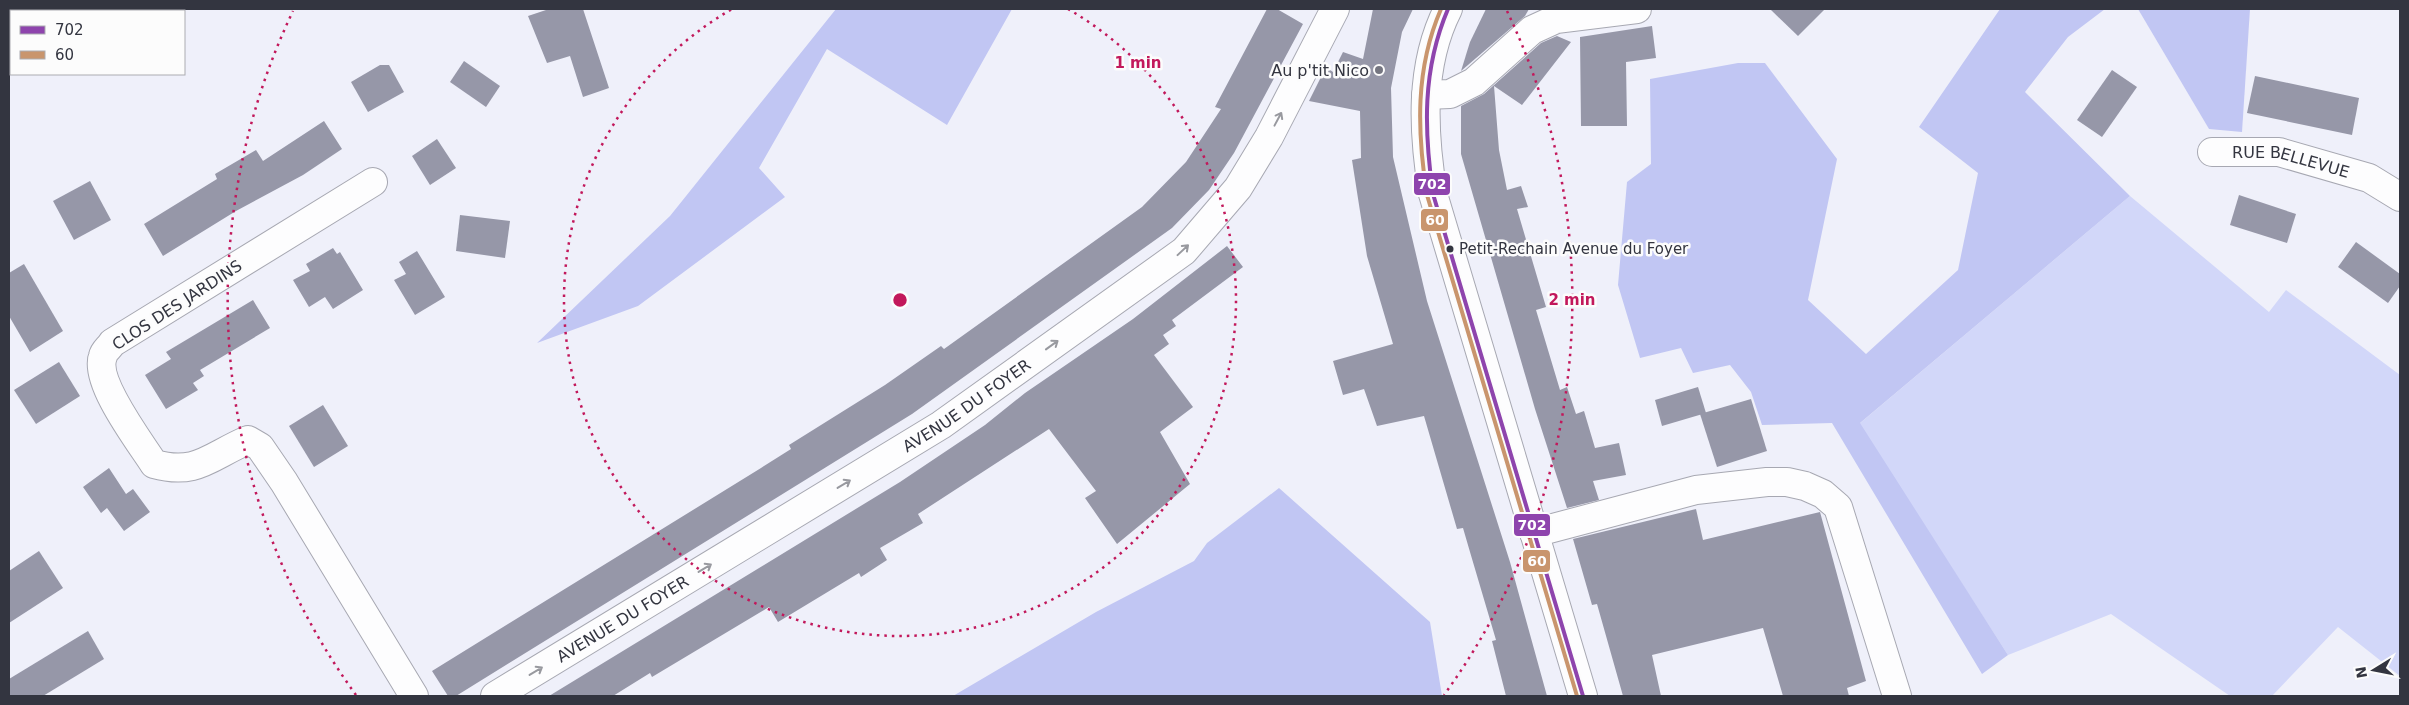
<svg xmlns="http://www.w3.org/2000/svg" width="2409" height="705" viewBox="0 0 2409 705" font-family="'DejaVu Sans',sans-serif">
<rect width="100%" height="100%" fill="#eff0fa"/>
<path fill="#d2d7f9" d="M 2130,196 L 2269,312 L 2286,290 L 2400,375 L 2400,676 L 2338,627 L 2272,696 L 2230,696 L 2111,614 L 2008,655 L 1859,424 Z"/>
<g fill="#c1c6f3">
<path d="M 836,9 L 1012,9 L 947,125 L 827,49 L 759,168 L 785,197 L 638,306 L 537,343 L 670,216 Z"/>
<path d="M 2000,9 L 2105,9 L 2068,37 L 2025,92 L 2130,196 L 1860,423 L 2008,655 L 1982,674 L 1832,423 L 1762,425 L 1751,392 L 1730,365 L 1693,373 L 1681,348 L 1640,358 L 1618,285 L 1627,182 L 1651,164 L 1650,79 L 1738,63 L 1765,63 L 1837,159 L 1808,300 L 1866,354 L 1958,270 L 1978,173 L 1919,127 Z"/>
<path d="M 2138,9 L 2250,9 L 2242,132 L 2209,129 Z"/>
<path d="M 1279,488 L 1430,622 L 1442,696 L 953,696 L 1096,612 L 1194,561 L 1207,543 Z"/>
</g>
<g fill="#9697a8">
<path d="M 549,9 L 583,9 L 609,88 L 583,97 L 570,56 L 547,63 L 528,16 Z"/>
<path d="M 1267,9 L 1277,9 L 1303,24 L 1234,153 L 1209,190 L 1172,228 L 912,414 L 456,696 L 448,696 L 432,671 L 761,468 L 791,449 L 789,445 L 885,385 L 941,346 L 944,349 L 1142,207 L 1186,162 L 1221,109 L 1215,107 Z"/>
<path d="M 1373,9 L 1413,9 L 1402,32 L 1391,88 L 1393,157 L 1427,301 L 1510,562 L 1547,696 L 1506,696 L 1492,641 L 1496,640 L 1470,552 L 1463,528 L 1457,529 L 1424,416 L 1377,426 L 1364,389 L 1343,395 L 1333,361 L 1393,344 L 1367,256 L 1352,160 L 1361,158 L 1360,111 L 1309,101 L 1326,67 L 1333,72 L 1343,52 L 1363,59 Z"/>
<path d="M 1486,9 L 1529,9 L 1525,16 L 1461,71 L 1470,42 Z"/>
<path d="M 1770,9 L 1825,9 L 1798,36 Z"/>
<path d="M 1652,26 L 1656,58 L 1626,62 L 1627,126 L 1581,126 L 1580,37 Z"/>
<path d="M 1557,36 L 1571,42 L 1522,105 L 1494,86 L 1499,150 L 1507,190 L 1521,186 L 1528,207 L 1517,209 L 1546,307 L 1536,310 L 1560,390 L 1567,387 L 1576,414 L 1584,411 L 1595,448 L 1619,443 L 1626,475 L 1593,481 L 1599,500 L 1567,508 L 1535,409 L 1461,154 L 1461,106 L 1484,94 L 1541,43 Z"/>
<path d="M 464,61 L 500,86 L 486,107 L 450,82 Z"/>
<path d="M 380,65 L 389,65 L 404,92 L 368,112 L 351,82 Z"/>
<path d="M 2112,70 L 2137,87 L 2102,137 L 2077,120 Z"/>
<path d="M 2255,76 L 2359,98 L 2352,135 L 2247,113 Z"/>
<path d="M 324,121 L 342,149 L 303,175 L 236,211 L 163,256 L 144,224 L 217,179 L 215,174 L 256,150 L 263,161 Z"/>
<path d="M 437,139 L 456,168 L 430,185 L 412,156 Z"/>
<path d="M 90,181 L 111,220 L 74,240 L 53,201 Z"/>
<path d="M 2239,195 L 2296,214 L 2287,243 L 2230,225 Z"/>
<path d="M 460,215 L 510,221 L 505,258 L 456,251 Z"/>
<path d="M 2356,242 L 2400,274 L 2400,286 L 2388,303 L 2338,267 Z"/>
<path d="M 1227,246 L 1243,267 L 1172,320 L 1176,326 L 1163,335 L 1169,344 L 1154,355 L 1193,407 L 1160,432 L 1190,484 L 1117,544 L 1085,498 L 1096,491 L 1049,429 L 918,514 L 923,523 L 880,548 L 887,560 L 861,577 L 859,573 L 778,622 L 769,607 L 652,677 L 650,673 L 613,696 L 549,696 L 900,482 L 985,425 L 1025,393 L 1133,319 Z"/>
<path d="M 333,248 L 337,254 L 340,252 L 363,290 L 333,309 L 325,297 L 309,307 L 293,280 L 310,271 L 306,264 Z"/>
<path d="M 417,251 L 445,297 L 415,315 L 394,280 L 406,274 L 399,262 Z"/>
<path d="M 24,264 L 63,331 L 30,352 L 9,316 L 9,273 Z"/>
<path d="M 253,300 L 270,328 L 200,370 L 204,376 L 193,383 L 198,390 L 166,409 L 145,375 L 171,359 L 166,352 Z"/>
<path d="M 59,362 L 80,396 L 36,424 L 14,390 Z"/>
<path d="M 1698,387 L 1706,413 L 1662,426 L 1655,400 Z"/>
<path d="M 1751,399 L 1767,451 L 1717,467 L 1700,414 Z"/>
<path d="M 323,405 L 348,446 L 314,467 L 289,426 Z"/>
<path d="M 109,468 L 126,494 L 133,489 L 150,512 L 124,531 L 107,508 L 101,513 L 83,487 Z"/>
<path d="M 1696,509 L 1703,540 L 1820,512 L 1866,681 L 1847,688 L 1849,696 L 1783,696 L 1763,628 L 1652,655 L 1661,696 L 1623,696 L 1597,604 L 1592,605 L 1573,539 Z"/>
<path d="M 39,551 L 63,588 L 9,623 L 9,571 Z"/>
<path d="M 88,631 L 104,659 L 43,696 L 9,696 L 9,679 Z"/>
</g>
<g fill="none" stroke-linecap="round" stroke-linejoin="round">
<defs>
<g id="minor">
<path d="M 1426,95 L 1450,94 L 1474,82 L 1532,30 L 1556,19 L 1637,9"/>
<path id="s1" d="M 2212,152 L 2279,152 L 2369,178 L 2400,197"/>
<path d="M 373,182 L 112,343 C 110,347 104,351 103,356 C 93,381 140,442 154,464 C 197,476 210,456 248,440 L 260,447 L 284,482 L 414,696"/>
<path d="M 1534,533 L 1696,490 L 1767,482 L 1787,482 L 1805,486 L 1823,494 L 1838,507 L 1897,696"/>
<path id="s2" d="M 495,696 L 941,425 L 1184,251 L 1238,188 L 1269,137 L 1335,9"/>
</g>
<path id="major" d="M 1448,9 C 1419,66 1423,133 1433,194 L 1583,696"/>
</defs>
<use href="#minor" stroke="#a7a8b2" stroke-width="30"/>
<use href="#major" stroke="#a7a8b2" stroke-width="30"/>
<use href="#minor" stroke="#fdfdfe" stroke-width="28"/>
<use href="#major" stroke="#fdfdfe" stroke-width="28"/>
<defs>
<path id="bus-1" d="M 1448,9 C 1422,70 1424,130 1433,194 L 1583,696"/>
<path id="bus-2" d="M 1441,9 C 1415,69 1417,131 1427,195 L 1577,696"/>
</defs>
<use href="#bus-1" stroke="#fcfcfc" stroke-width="8"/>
<use href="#bus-2" stroke="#fcfcfc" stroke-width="8"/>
<use href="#bus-1" stroke="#8e44ad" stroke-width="4"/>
<use href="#bus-2" stroke="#c9956d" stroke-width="4"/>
</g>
<defs><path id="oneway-shaft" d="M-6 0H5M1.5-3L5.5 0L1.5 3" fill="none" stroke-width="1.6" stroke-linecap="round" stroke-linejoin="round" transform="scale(1.25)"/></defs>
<g stroke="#98999f">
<use href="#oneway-shaft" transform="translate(1278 119) rotate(-62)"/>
<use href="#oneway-shaft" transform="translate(1183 250) rotate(-43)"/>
<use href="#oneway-shaft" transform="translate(1052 345) rotate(-36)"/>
<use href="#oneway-shaft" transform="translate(844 484) rotate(-31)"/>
<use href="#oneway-shaft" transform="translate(705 568) rotate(-31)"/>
<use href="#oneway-shaft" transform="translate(536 671) rotate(-31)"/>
</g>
<g fill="none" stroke="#c2185b" stroke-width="2.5" stroke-dasharray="2.5 5">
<path d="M1068 9A336 336 0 1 1 732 9"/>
<path d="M356 695A672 672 0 0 1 293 11M1507 11A672 672 0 0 1 1444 695"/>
</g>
<circle fill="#757681" stroke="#fcfcfc" stroke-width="2" cx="1379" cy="70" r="5"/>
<circle fill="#333540" stroke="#fcfcfc" stroke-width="2" cx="1450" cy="249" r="4.5"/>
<g text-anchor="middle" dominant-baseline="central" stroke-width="5" stroke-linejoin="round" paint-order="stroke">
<g font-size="15" fill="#333540" stroke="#fcfcfc" text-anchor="start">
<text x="1459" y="249">Petit-Rechain Avenue du Foyer</text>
</g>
<g font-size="16" fill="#333540" stroke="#fcfcfc" text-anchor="end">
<text x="1369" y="70">Au p'tit Nico</text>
</g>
<g font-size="16" fill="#333540" stroke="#fcfcfc">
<text stroke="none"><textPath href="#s1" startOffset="80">RUE BELLEVUE</textPath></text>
<text transform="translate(177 305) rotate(-33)">CLOS DES JARDINS</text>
<text stroke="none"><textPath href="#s2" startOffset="554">AVENUE DU FOYER</textPath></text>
<text stroke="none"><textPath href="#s2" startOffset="149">AVENUE DU FOYER</textPath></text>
</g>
</g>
<circle cx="900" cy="300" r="8" fill="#c2185b" stroke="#fcfcfc" stroke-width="2.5"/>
<g font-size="15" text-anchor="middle" font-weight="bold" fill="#c2185b" stroke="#fcfcfc" stroke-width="5" stroke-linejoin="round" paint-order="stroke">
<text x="1138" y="68">1 min</text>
<text x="1572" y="305">2 min</text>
</g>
<g stroke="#fcfcfc" stroke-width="2">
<rect x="1413" y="172" width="38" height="24" rx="5" fill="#8e44ad"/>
<rect x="1420" y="208" width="29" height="24" rx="5" fill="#c9956d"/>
<rect x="1513" y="513" width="38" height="24" rx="5" fill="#8e44ad"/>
<rect x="1522" y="549" width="29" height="24" rx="5" fill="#c9956d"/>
</g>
<g font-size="14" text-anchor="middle" font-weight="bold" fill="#fff">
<text x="1432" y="189">702</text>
<text x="1435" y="225">60</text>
<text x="1532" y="530">702</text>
<text x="1537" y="566">60</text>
</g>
<rect width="2409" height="705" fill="none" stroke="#333540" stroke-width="20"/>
<rect x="10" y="10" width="175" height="65" fill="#fcfcfc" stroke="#acacb1"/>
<rect x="20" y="26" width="25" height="8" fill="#8e44ad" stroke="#acacb1"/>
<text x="55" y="35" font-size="15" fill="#333540">702</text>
<rect x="20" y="51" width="25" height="8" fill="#c9956d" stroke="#acacb1"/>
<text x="55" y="60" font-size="15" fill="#333540">60</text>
<g transform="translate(2374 670) rotate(260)" stroke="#fcfcfc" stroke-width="4" paint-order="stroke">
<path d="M0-4L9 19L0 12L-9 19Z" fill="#333540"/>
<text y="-8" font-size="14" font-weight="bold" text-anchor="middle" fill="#333540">N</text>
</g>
</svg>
